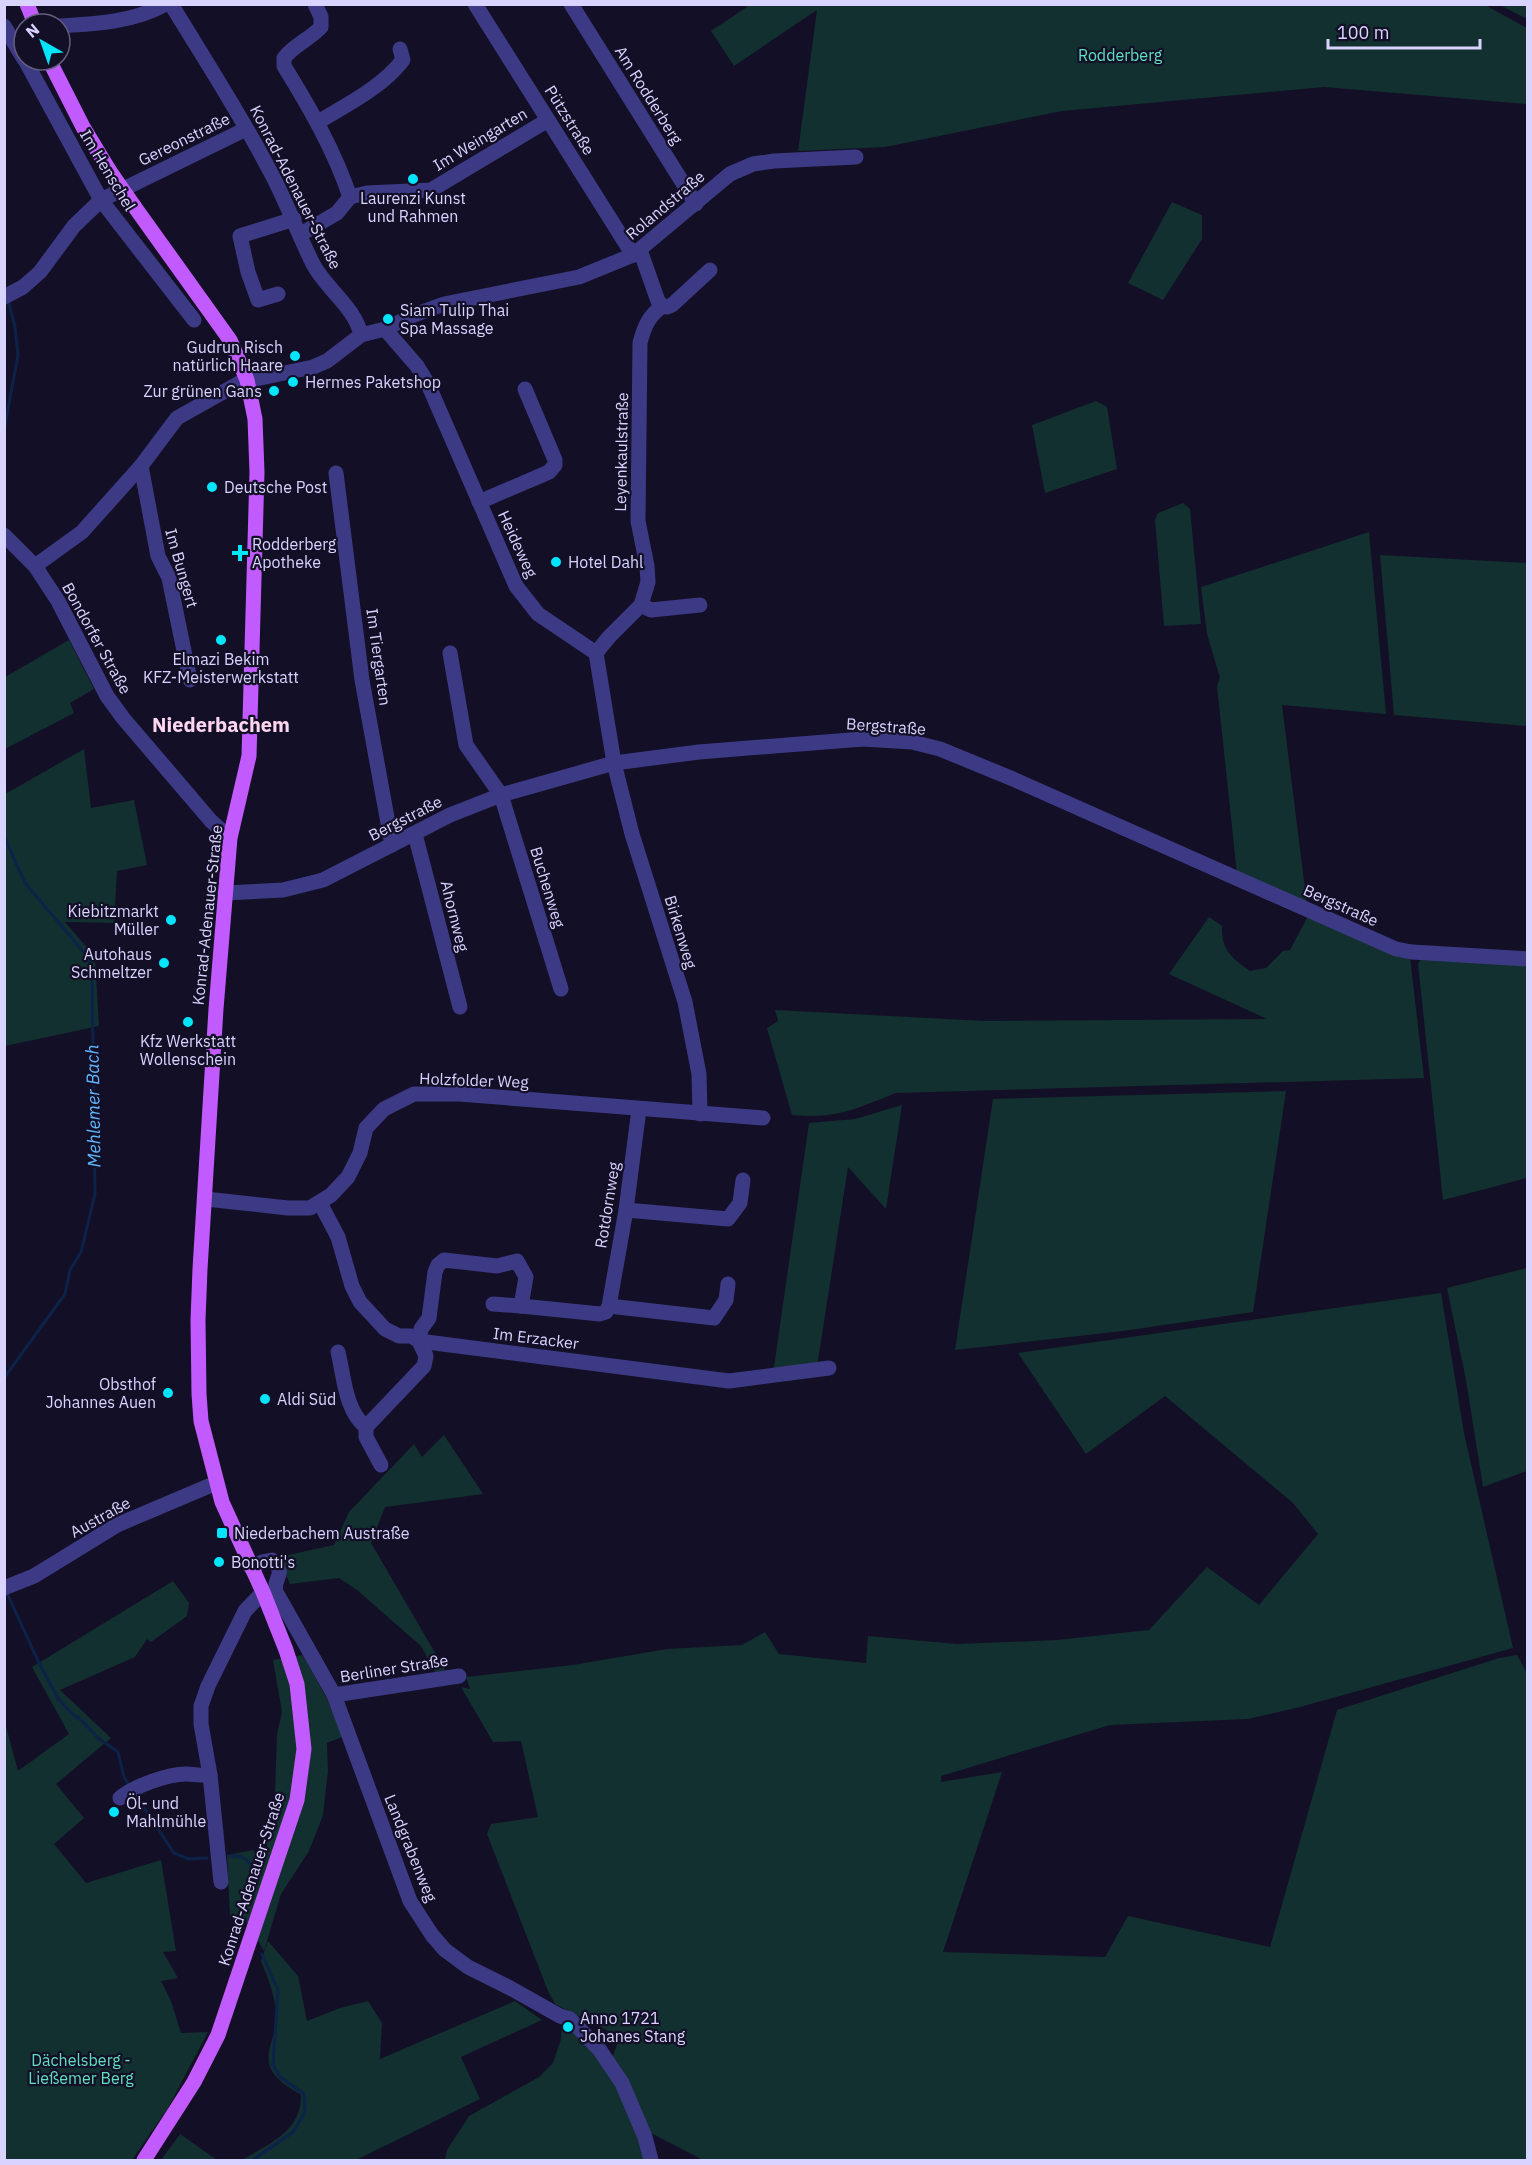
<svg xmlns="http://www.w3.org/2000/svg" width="1532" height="2165" viewBox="0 0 1532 2165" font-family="'IBM Plex Sans',sans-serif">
<rect width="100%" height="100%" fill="#130f26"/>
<g fill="#12302f">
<path d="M 745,5 L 1485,5 L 1527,28 L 1527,104 L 1324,87 L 1062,111 L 885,147 L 798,151 L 817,10 L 734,66 L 711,31 L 747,7 Z"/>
<path d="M 1500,5 L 1527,5 L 1527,19 Z"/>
<path d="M 1172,202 L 1202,215 L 1202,239 L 1163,300 L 1128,283 Z"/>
<path d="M 1096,401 L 1107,407 L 1117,469 L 1045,493 L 1032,425 Z"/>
<path d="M 1183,503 L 1190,509 L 1201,624 L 1164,626 L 1155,520 L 1158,513 Z"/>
<path d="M 1369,532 L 1386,714 L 1282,705 L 1307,905 L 1237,874 L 1217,686 L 1220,678 L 1207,634 L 1201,587 Z"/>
<path d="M 1380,555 L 1527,563 L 1527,726 L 1394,715 Z"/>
<path d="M 69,640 L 94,689 L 70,703 L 74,713 L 5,749 L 5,677 Z"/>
<path d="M 84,749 L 91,808 L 134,800 L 147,865 L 117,871 L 114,923 L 65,922 L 95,957 L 99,1026 L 5,1046 L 5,789 L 7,793 Z"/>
<path d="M 1308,916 L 1410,957 L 1424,1078 L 896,1093 C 855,1109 837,1119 792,1115 L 767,1028 L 778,1021 L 775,1010 L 985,1021 L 1267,1019 L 1169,974 L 1209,917 L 1222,926 C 1221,950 1232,958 1250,971 L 1266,968 L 1283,951 L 1290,950 Z"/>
<path d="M 1422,958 L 1527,962 L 1527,1178 L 1443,1200 L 1418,964 Z"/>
<path d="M 1286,1091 L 1253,1312 L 1123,1331 L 955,1350 L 993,1099 Z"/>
<path d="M 902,1105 L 886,1209 L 848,1167 L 817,1367 L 773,1374 L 809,1123 L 855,1119 Z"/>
<path d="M 1527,1268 L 1527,1471 L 1483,1487 L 1466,1380 L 1447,1288 Z"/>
<path d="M 1441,1293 L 1464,1433 L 1513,1648 L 1300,1707 L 1248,1719 L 1110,1725 L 941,1776 L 941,1782 L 1002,1772 L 943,1952 L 1105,1957 L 1128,1916 L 1270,1947 L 1337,1710 L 1499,1658 L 1517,1655 L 1528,1675 L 1527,2160 L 703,2160 L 647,2131 L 612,2058 L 620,2037 L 555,2004 L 548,1991 L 487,1834 L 491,1824 L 538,1817 L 521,1741 L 493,1742 L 461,1687 L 470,1689 L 466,1677 L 573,1665 L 667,1649 L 742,1645 L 765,1632 L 779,1654 L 866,1663 L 868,1636 L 957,1644 L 1057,1640 L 1149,1630 L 1207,1567 L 1259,1605 L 1318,1534 L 1293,1503 L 1165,1396 L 1086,1454 L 1018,1353 Z"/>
<path d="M 444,1435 L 483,1494 L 385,1507 L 371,1543 L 445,1670 L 435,1672 L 421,1646 L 357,1590 L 339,1578 L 290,1584 L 279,1557 L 334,1545 L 349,1512 L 414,1444 L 422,1457 Z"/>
<path d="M 173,1581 L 189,1603 L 187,1616 L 151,1642 L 147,1639 L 135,1657 L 60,1690 L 111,1738 L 56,1784 L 84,1818 L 54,1844 L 86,1883 L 161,1860 L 176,1951 L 163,1952 L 178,1978 L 161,1981 L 171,2001 L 181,2033 L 208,2032 L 168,2108 L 132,2160 L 5,2160 L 4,1719 L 18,1771 L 69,1734 L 32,1667 Z"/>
<path d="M 303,1655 L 329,1703 L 342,1737 L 327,1743 L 328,1771 L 323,1815 L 309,1851 L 281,1894 L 264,1951 L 247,1922 L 237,1922 L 230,1916 L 227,1855 L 253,1850 L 262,1861 L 265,1857 L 275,1794 L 277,1734 L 282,1712 L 273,1660 Z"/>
<path d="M 268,1941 L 298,1976 L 307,2021 L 340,2008 L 368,2001 L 382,2023 L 380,2059 L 515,2001 L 542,2020 L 461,2057 L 480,2099 L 356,2160 L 242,2160 C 269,2144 302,2131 301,2095 C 290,2088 275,2080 270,2067 C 266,2054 272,2041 275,2029 C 279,2006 270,1982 261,1961 Z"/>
<path d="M 562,2020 L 568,2022 L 619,2084 L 648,2160 L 445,2160 L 447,2150 L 469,2116 L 539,2077 L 553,2063 L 561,2039 Z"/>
<path d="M 180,2134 L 217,2160 L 161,2160 Z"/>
</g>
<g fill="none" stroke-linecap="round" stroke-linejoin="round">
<g stroke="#0c2248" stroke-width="3">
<path d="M 4,283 L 6,290"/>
<path d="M 4,431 L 18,355 L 15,327 L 8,300"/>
<path d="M 4,836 L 25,883 L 87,956 L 92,971 L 95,1194 L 81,1252 L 70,1270 L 65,1294 L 4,1378"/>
<path d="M 7,1593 L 40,1665 L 58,1698 L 70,1712 L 82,1721 L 98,1738 L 118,1752 L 124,1777 L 129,1785"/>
<path d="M 134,1793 L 174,1853 L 189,1859 L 207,1858"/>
<path d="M 230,1856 C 243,1855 248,1859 254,1870 L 243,1912"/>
<path d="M 253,2160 L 293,2132 L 305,2112 L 304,2094 L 280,2077 L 273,2065 L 278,1990 L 262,1954"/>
</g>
<g stroke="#3d3a85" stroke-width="15">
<path d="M 315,4 L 321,17 L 321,27 C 310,39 294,45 284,58 L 284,66 C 310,108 334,150 350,197"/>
<path d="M 475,4 L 633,255"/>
<path d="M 571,4 L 696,204"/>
<path d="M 4,26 L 24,59"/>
<path d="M 60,26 C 96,24 134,22 166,4"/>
<path d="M 25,60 L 101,200 L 194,320"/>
<path d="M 318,122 C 348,104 381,88 403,60 L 400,49"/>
<path d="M 301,234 L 337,213 L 350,197 L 367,193 L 431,190 L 548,120"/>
<path d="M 640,250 L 658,301 L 663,306"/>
<path d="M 278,294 L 258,300 L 248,272 L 240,236 L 294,219"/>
<path d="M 4,297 L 23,287 L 40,272 L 74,226 L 101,200 L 246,129"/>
<path d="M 385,329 L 417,366 L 428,384 L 516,586 L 538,614 L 596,653 L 614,763 L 632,834 L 685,1002 L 699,1074 L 700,1114"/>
<path d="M 361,335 L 385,329 L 414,315 L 444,304 L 579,277 L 633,255 L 730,174 L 753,164 L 774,161 L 856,157"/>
<path d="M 141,466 L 158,556 L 169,578 L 190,680"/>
<path d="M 336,473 L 362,680 L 392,845"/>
<path d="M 479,502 L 549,472 L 555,465 L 555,460 L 525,389"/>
<path d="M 4,535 L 35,566 L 58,601 L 107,696 L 123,718 L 211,821 L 230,838"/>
<path d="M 35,566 L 82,532 L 141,466 L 177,418 L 241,382 L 313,367 L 327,361 L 361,335 C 355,307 326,289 313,264 C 298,234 287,203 271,173 C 241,115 205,60 171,4"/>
<path d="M 641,605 L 651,610 L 700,605"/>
<path d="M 450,653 L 466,745 L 501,795 L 561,989"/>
<path d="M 596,653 L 609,637 L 641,605 L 648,582 L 647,566 L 638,521 L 640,343 C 644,327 649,315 663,306 L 667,307 L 672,305 L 710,270"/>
<path d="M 415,834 L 460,1007"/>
<path d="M 225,893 L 283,890 L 323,880 L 450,815 L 501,795 L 614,763 L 699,752 L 863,739 L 912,742 L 940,749 L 1013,779 L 1396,949 L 1412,952 L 1528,959"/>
<path d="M 639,1109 L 626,1210 L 609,1306 L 714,1318 L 726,1300 L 728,1284"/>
<path d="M 206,1199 L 288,1208 L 310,1208 L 331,1195 L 348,1177 L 360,1153 L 366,1128 L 384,1109 L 414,1094 L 459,1094 L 763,1118"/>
<path d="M 320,1203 L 338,1237 L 352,1286 L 360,1302 L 385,1329 L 399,1336 L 411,1336 L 419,1341 L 729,1381 L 829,1368"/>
<path d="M 626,1210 L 728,1219 L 740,1203 L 743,1180"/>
<path d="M 493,1304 L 521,1306"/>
<path d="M 338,1352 C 344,1376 345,1411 366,1427 L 424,1366 L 426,1356 L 419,1341 L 421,1329 L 429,1318 L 435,1272 L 438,1265 L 444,1260 L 497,1266 L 517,1261 L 526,1277 L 521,1306 L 600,1314 L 606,1312 L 609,1306"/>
<path d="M 366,1427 L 366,1437 L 381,1465"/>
<path d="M 251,1568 L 262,1562 L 272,1560 C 288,1576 272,1577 276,1592 L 334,1695 L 410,1901 L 432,1935 L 445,1950 L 468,1967 L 512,1989 L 560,2016 L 570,2019 L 599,2049 L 622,2083 L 645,2137 L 651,2160"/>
<path d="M 4,1588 L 34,1576 L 117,1525 L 216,1483"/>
<path d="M 334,1695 L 459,1676"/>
<path d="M 120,1798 C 134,1786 168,1774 186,1774 C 194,1774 201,1776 210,1775"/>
<path d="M 221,1882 L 210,1775 L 201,1724 L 201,1706 L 208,1686 L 245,1611 L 263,1592"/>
</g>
<g stroke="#c25bff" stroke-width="15">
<path d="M 27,4 L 35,24"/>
<path d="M 49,60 L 83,127 L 109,170"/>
<path d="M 134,206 L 230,340 L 247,380 L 255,419 L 257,472 L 249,756 L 230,838 L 216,1009 L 200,1269 L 198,1320 L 199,1394 L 201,1421 L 222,1502 L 263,1592 L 286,1650 L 297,1684 L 304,1749 L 297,1800 L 218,2035 L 194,2082 L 144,2160"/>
</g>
<path stroke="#c25bff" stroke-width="15" d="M 109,170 L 134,206"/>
</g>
<g fill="#00e5ff" stroke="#130f26" stroke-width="2">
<circle cx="413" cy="179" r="6"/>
<circle cx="388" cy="319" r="6"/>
<circle cx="295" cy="356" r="6"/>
<circle cx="293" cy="382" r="6"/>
<circle cx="274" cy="391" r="6"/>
<circle cx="212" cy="487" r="6"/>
<path d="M237 544h6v6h6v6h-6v6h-6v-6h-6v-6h6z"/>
<circle cx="556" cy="562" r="6"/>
<circle cx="221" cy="640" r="6"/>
<circle cx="171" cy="920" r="6"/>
<circle cx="164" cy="963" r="6"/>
<circle cx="188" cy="1022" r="6"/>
<circle cx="168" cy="1393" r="6"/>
<circle cx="265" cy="1399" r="6"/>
<rect x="216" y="1527" width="12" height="12" rx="3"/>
<circle cx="219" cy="1562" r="6"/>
<circle cx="114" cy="1812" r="6"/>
<circle cx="568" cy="2027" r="6"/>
</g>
<g text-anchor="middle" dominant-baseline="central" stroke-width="4.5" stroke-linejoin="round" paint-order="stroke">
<g font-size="16" fill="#5fe0c0" stroke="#130f26">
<text x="1120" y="55">Rodderberg</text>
<text x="81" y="2060">Dächelsberg -<tspan x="81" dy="18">Ließemer Berg</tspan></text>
</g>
<g font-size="16" fill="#d9d4ff" stroke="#130f26">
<text transform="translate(649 95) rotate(58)">Am Rodderberg</text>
<text transform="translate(570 120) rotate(58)">Pützstraße</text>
<text transform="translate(184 139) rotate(-26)">Gereonstraße</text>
<text transform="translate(480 139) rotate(-31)">Im Weingarten</text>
<text transform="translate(108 170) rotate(59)">Im Henschel</text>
<text transform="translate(296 187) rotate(63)">Konrad-Adenauer-Straße</text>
<text transform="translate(665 205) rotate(-40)">Rolandstraße</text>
<text transform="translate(621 452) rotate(-89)">Leyenkaulstraße</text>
<text transform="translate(518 544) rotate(65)">Heideweg</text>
<text transform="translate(182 568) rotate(74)">Im Bungert</text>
<text transform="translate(97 638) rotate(61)">Bondorfer Straße</text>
<text transform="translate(379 657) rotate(82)">Im Tiergarten</text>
<text transform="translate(886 726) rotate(4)">Bergstraße</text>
<text transform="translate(405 818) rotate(-27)">Bergstraße</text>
<text transform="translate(548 887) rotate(73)">Buchenweg</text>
<text transform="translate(1341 905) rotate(24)">Bergstraße</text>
<text transform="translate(207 915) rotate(-84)">Konrad-Adenauer-Straße</text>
<text transform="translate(455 916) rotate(76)">Ahornweg</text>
<text transform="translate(681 932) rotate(73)">Birkenweg</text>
<text transform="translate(474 1080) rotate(2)">Holzfolder Weg</text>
<text transform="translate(607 1205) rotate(-81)">Rotdornweg</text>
<text transform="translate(536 1338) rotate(7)">Im Erzacker</text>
<text transform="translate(100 1517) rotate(-29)">Austraße</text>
<text transform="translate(394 1668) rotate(-9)">Berliner Straße</text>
<text transform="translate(411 1848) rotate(68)">Landgrabenweg</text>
<text transform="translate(251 1879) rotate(-72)">Konrad-Adenauer-Straße</text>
</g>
<g font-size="16" fill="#d9d4ff" stroke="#130f26" text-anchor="start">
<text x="413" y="198" text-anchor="middle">Laurenzi Kunst<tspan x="413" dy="18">und Rahmen</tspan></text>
<text x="400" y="310">Siam Tulip Thai<tspan x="400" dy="18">Spa Massage</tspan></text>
<text x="283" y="347" text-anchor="end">Gudrun Risch<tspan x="283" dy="18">natürlich Haare</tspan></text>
<text x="305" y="382">Hermes Paketshop</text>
<text x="262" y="391" text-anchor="end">Zur grünen Gans</text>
<text x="224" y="487">Deutsche Post</text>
<text x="252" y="544">Rodderberg<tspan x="252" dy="18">Apotheke</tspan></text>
<text x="568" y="562">Hotel Dahl</text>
<text x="221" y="659" text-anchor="middle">Elmazi Bekim<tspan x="221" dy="18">KFZ-Meisterwerkstatt</tspan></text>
<text x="159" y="911" text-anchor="end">Kiebitzmarkt<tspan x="159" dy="18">Müller</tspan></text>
<text x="152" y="954" text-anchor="end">Autohaus<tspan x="152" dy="18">Schmeltzer</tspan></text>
<text x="188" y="1041" text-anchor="middle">Kfz Werkstatt<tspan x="188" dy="18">Wollenschein</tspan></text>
<text x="156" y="1384" text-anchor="end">Obsthof<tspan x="156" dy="18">Johannes Auen</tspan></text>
<text x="277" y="1399">Aldi Süd</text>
<text x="234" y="1533">Niederbachem Austraße</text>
<text x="231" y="1562">Bonotti's</text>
<text x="126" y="1803">Öl- und<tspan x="126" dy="18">Mahlmühle</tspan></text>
<text x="580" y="2018">Anno 1721<tspan x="580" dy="18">Johanes Stang</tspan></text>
</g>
<g font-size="18" font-style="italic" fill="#62b6ff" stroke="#130f26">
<text transform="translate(93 1106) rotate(-91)">Mehlemer Bach</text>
</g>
<g font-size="20" font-weight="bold" fill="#ffd6f0" stroke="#130f26">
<text x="221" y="724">Niederbachem</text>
</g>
</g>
<rect width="1532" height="2165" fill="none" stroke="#d9d4ff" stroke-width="12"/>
<g transform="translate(42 42) rotate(320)"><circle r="28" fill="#130f26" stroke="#625e7d" stroke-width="1.5"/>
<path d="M0-4.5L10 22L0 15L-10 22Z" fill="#00e5ff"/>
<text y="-9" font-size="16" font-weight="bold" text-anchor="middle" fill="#d9d4ff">N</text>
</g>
<path d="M1328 39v9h152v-9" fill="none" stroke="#d9d4ff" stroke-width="3"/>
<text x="1337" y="39" font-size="18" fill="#d9d4ff" stroke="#130f26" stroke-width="4.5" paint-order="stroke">100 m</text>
</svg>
